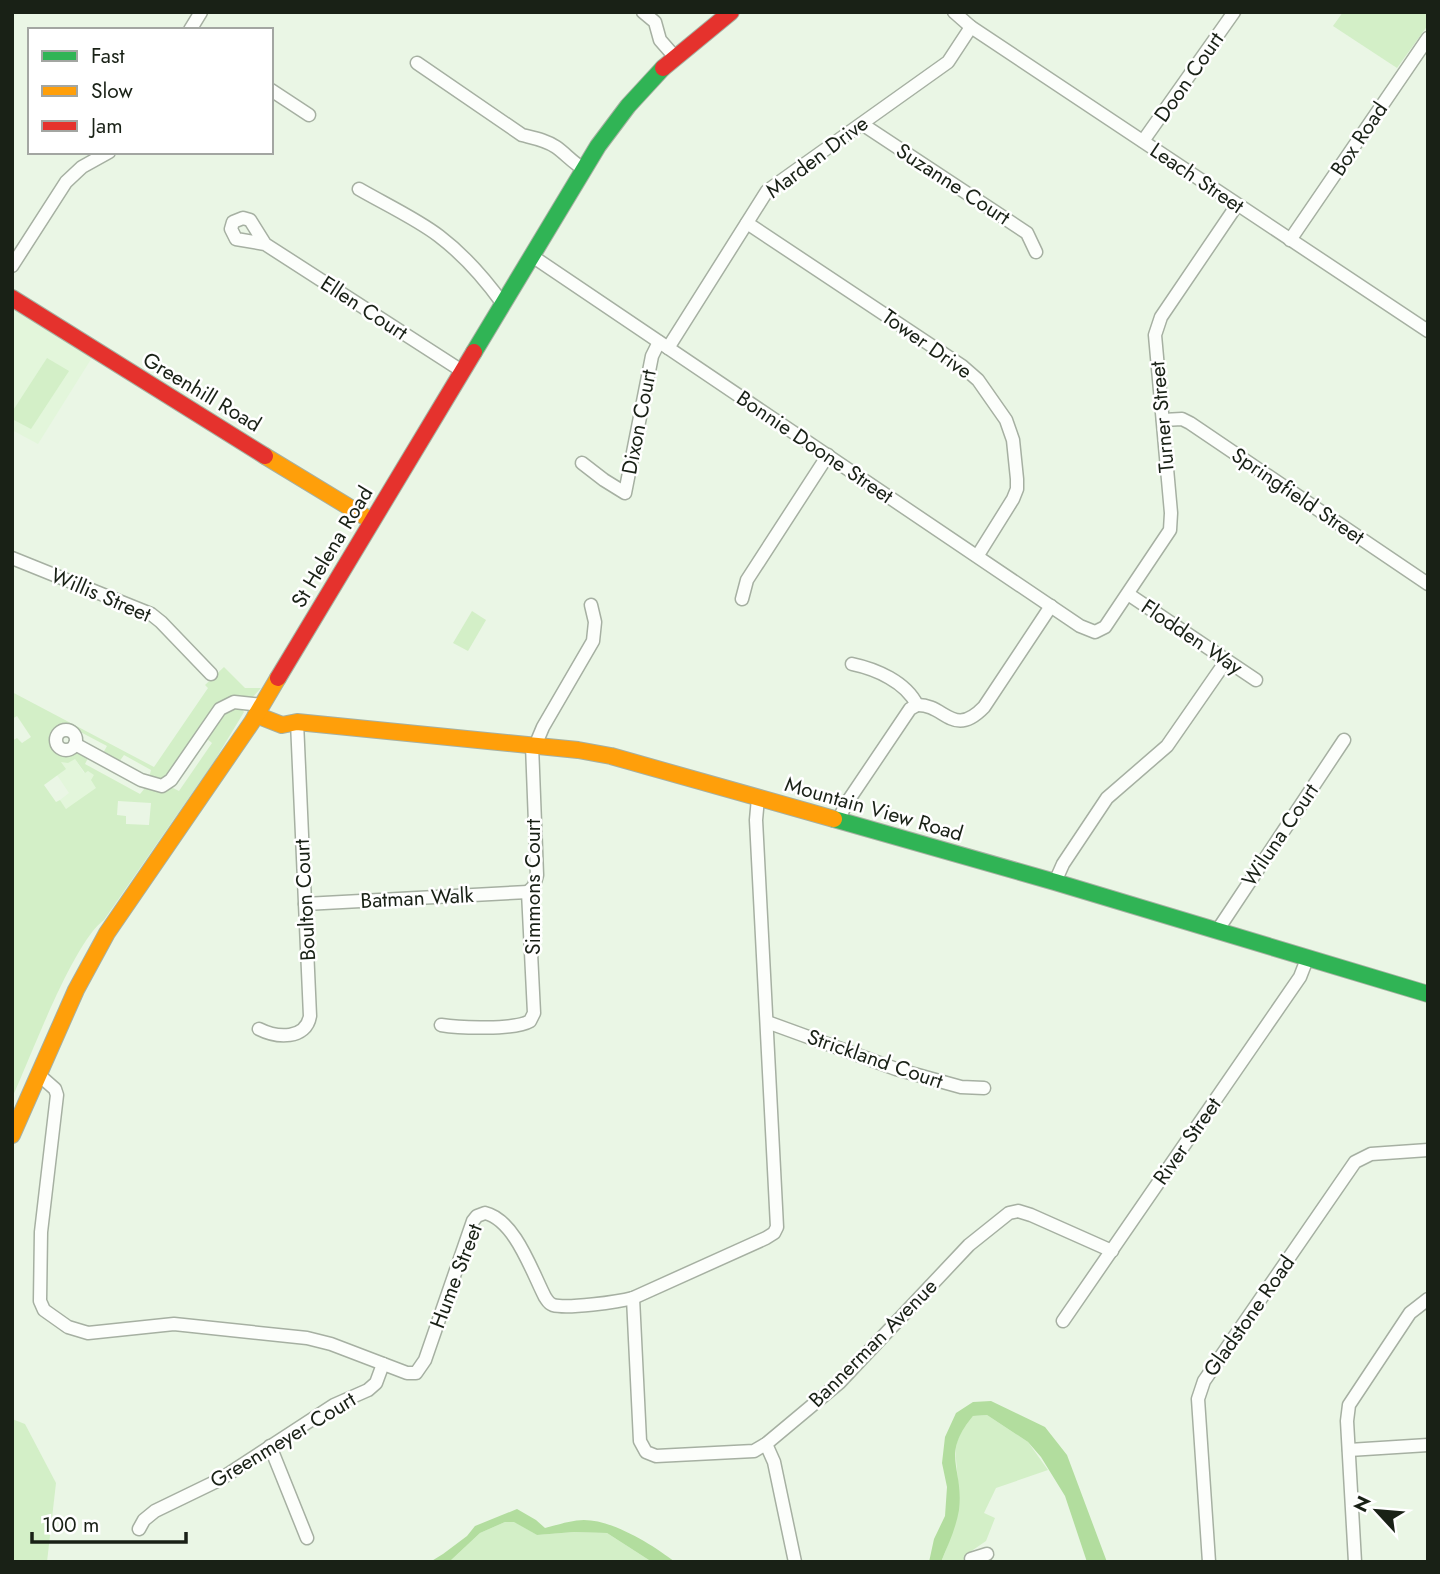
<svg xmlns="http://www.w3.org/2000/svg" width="1440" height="1574" viewBox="0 0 1440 1574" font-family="Jost,sans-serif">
<rect width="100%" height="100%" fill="#eaf6e5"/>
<g fill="#e3f6db">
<path d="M 12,306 L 93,356 L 38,444 L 12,430 Z"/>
<path d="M 75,759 L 84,773 L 88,771 L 116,785 L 66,809 L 60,800 L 69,793 L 57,775 L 44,784 L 60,762 Z"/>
</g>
<g fill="#d3efc7" fill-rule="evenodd">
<path d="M 1343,12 L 1428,12 L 1428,25 L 1397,68 L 1333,26 Z"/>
<path d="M 47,358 L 69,371 L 31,429 L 12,419 L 12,412 Z"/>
<path d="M 472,611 L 486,620 L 468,651 L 453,643 Z"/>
<path d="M 224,667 L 245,688 L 261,688 L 252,698 L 230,698 L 217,705 L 171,772 L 162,780 L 149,778 L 151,770 L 124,755 L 119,762 L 103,753 L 107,746 L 69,726 L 62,725 L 53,732 L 52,744 L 59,753 L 76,753 L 88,758 L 85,764 L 140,794 L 145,788 L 159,791 L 171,787 L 179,791 L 212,743 L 206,738 L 220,716 L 235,707 L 241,708 L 244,712 L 215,760 L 104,920 C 73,942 30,1059 12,1098 L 12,741 L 17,738 L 22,743 L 31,737 L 17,716 L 12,719 L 12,692 L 154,767 L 208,688 L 205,685 ZM 75,759 L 85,773 L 88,771 L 94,775 L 91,780 L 96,788 L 66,809 L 60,800 L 56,802 L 44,785 L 66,769 L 61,762 L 68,763 ZM 118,801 L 151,803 L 149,825 L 126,824 L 126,816 L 117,815 Z"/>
<path d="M 987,1415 L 1028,1442 L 1048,1470 L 996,1488 L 984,1513 L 995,1518 L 986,1541 L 967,1554 L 969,1562 L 941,1562 C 952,1538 959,1509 958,1482 C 956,1449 950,1444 973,1416 Z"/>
<path d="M 12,1419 L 25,1424 L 56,1483 L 47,1562 L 12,1562 Z"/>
<path d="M 505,1522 L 515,1522 L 537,1535 L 574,1532 L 607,1533 L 652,1562 L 449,1562 L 480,1533 Z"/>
</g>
<g fill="#b2dd9e">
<path d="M 991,1401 L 1045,1427 L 1067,1455 L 1107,1562 L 1087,1562 L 1065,1496 L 1041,1457 L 1028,1442 L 987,1415 L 973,1416 C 940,1456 964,1467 959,1510 C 956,1528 948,1545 941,1562 L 929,1562 L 934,1539 L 945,1516 L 947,1487 L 942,1463 L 945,1437 L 956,1413 L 973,1402 Z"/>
<path d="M 517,1509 L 536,1520 L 545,1528 C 557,1525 572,1520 584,1520 C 613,1520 653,1545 675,1562 L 652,1562 L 607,1533 L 574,1532 L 537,1535 L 514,1522 L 505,1522 L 480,1533 L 449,1562 L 430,1562 L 443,1554 L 467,1536 L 475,1526 Z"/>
</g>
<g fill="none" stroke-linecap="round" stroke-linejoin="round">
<defs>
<g id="street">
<path d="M 643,12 L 655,22 L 660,40 L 674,56"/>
<path d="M 954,12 L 971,27 L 1428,331"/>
<path d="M 190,30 L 201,12"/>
<path d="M 417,63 L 522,135 C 534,138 546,140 556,147 C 566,154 573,163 584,169"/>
<path d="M 271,90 L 309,115"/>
<path d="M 862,124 L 1027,233 L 1036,252"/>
<path d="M 1143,141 L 1234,12"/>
<path d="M 359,189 C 383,203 417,219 439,236 C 464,255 485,279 503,304"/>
<path d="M 747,223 L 962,366 L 978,380 L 1006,420 L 1013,440 L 1017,479 L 1017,489 L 1013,499 L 978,555"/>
<path d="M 1290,240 L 1428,38"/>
<path d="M 265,244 L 250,220 L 243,218 L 233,222 L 231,229 L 236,239 L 265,244 L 462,371"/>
<path d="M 532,256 L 1080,626 L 1095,632 L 1105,627 L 1170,530 L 1171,513 L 1155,335 L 1161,317 L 1237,205"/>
<path d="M 12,266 L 66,182 L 82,167 L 109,152"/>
<path d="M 668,348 L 767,191 L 948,62 L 971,27"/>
<path d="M 1163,420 L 1182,419 L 1190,423 L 1428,584"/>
<path d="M 582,463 L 604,480 L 625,493 L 652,356 L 659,342"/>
<path d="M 12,558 L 151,614 L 161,622 L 211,674"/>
<path d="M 1128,594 L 1256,680"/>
<path d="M 742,599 L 747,580 L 828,455"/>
<path d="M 852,664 C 876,669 906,682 917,705"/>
<path d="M 917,705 C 945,704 953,739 984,707 L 1051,606"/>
<circle cx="66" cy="740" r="10"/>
<path d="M 75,744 L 141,780 L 162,786 L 171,780 L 220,709 L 234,702 L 262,705"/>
<path d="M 535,746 L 543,727 L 593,641 L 595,622 L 591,605"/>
<path d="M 838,821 L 846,804 L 910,709 L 917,705"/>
<path d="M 1055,882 L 1063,864 L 1107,798 L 1167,746 L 1226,661"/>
<path d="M 305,904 L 528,892"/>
<path d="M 1217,931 L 1344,740"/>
<path d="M 767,1022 L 896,1069 L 961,1087 L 984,1088"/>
<path d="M 441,1025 C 459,1028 515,1030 530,1021 L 534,1013 L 528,892 L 534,886 L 537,875 L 532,745"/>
<path d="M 259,1029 C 277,1038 306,1040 310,1016 L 297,722"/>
<path d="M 39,1075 L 55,1089 L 57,1095 L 41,1232 L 40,1301 L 44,1310 L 68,1327 L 88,1333 L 174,1324 L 307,1338 L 331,1344 L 407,1373 L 416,1373 L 425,1360 L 473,1221 L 477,1216 L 485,1213 C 515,1220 532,1272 545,1297 C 548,1301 548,1303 553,1305 C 567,1309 618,1302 633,1298 L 766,1238 L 774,1233 L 777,1227 L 756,820 L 758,798"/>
<path d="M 633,1298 L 640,1441 L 646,1452 L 656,1456 L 754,1451 L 766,1444 L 839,1383 L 969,1245 L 1009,1213 L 1018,1211 L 1031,1215 L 1112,1251"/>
<path d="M 1063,1321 L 1300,977 L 1307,959"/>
<path d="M 766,1444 L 774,1462 L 795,1562"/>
<path d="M 270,1446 L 307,1538"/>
<path d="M 1349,1450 L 1428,1445"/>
<path d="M 139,1529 L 144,1520 L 155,1511 L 219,1480 L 334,1405 L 368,1390 L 376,1383 L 383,1364"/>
<path d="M 971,1559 L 987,1554"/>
<path d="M 1209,1562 L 1198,1399 L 1204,1381 L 1355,1162 L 1371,1154 L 1428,1150"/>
<path d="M 1355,1562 L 1347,1421 L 1349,1405 L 1410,1313 L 1428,1299"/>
</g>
<g id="fast">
<path d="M 474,352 L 598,146 L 628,106 L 663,68"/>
<path d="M 834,819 L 1055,882 L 1428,994"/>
</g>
<g id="slow">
<path d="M 265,456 L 372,521"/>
<path d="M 256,715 L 282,725 L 297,722 L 578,750 L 611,756 L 834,819"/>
<path d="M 12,1135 L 76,990 L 107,933 L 252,722 L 278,678"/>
</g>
<g id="jam">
<path d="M 663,68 L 731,12"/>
<path d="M 12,298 L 265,456"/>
<path d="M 278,678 L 474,352"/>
</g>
</defs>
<use href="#street" stroke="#a6b0a2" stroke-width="15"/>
<use href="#fast" stroke="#a6b0a2" stroke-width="18"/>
<use href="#slow" stroke="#a6b0a2" stroke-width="18"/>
<use href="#jam" stroke="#a6b0a2" stroke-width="18"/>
<use href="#street" stroke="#fcfefb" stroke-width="12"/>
<use href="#fast" stroke="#30b455" stroke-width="16"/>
<use href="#slow" stroke="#ff9f0a" stroke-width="16"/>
<use href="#jam" stroke="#e5322d" stroke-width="16"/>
</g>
<g text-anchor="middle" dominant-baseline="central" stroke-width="5" stroke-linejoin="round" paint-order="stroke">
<g font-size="21" fill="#192116" stroke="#fff">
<text transform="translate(1189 77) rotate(-55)">Doon Court</text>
<text transform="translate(1359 139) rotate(-56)">Box Road</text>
<text transform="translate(817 157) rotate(-37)">Marden Drive</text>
<text transform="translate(1197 178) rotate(34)">Leach Street</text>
<text transform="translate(953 184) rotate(33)">Suzanne Court</text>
<text transform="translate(364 308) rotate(33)">Ellen Court</text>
<text transform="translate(927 344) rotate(35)">Tower Drive</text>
<text transform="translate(202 392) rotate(31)">Greenhill Road</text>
<text transform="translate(1162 417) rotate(-95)">Turner Street</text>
<text transform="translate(639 422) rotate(-79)">Dixon Court</text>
<text transform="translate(815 447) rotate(34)">Bonnie Doone Street</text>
<text transform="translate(1298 496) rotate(34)">Springfield Street</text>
<text transform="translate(332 547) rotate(-59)">St Helena Road</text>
<text transform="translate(101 595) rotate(23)">Willis Street</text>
<text transform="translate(1192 637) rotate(34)">Flodden Way</text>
<text transform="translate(874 809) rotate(16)">Mountain View Road</text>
<text transform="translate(1280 835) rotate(-56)">Wiluna Court</text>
<text transform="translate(533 887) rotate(-90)">Simmons Court</text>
<text transform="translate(417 898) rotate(-3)">Batman Walk</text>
<text transform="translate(305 900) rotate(-93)">Boulton Court</text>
<text transform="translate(875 1059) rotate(19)">Strickland Court</text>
<text transform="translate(1187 1141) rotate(-55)">River Street</text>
<text transform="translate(456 1276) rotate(-69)">Hume Street</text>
<text transform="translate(1249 1316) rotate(-55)">Gladstone Road</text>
<text transform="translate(873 1343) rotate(-45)">Bannerman Avenue</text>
<text transform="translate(283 1440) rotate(-31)">Greenmeyer Court</text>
</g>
</g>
<rect width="1440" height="1574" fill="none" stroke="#192116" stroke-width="28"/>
<rect x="28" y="28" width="245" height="126" fill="#ffffff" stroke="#a3a6a2" stroke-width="2"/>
<rect x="42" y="51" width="35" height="10" fill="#30b455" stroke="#a3a6a2" stroke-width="2"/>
<text x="91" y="63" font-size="21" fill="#192116">Fast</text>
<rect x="42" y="86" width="35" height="10" fill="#ff9f0a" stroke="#a3a6a2" stroke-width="2"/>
<text x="91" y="98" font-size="21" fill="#192116">Slow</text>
<rect x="42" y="121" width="35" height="10" fill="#e5322d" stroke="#a3a6a2" stroke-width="2"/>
<text x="91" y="133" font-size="21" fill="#192116">Jam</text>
<g transform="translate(1377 1511) rotate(296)" stroke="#ffffff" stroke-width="5" paint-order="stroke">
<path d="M0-5L12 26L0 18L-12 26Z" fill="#192116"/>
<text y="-10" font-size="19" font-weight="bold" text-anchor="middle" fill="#192116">N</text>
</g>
<path d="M32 1532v10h154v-10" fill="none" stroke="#192116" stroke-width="3.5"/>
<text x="42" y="1532" font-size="21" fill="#192116" stroke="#ffffff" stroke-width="5" paint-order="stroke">100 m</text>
</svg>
